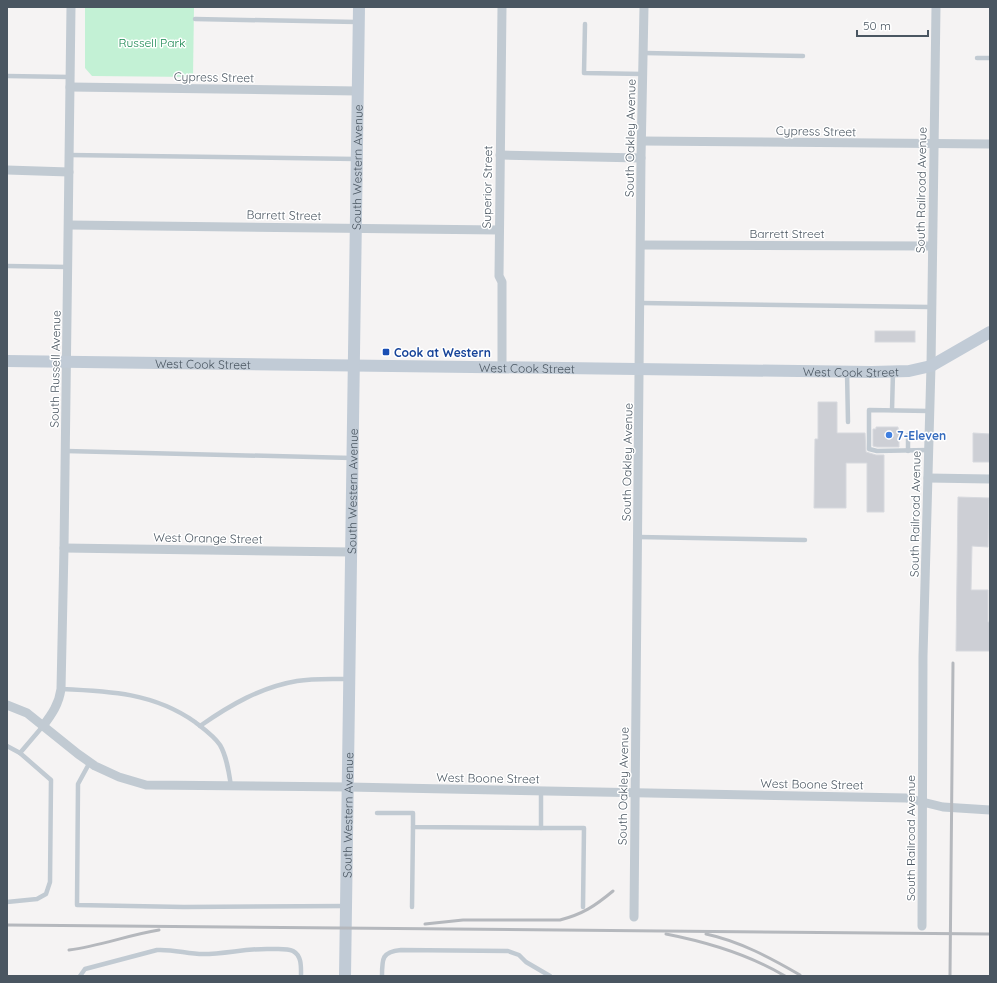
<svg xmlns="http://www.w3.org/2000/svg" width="997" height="983" viewBox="0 0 997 983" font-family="Quicksand,sans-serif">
<rect width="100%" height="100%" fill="#f5f3f3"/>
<path fill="#c3f1d5" d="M 85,7 L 194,7 L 193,77 L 92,76 L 85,68 Z"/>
<g fill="#cdcfd5" stroke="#d7d9de">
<rect x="875" y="331" width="40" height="11"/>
<path d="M 818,402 L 837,402 L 837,433 L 865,433 L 866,452 L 876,455 L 884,455 L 884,512 L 867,512 L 867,463 L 846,463 L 846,508 L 814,508 L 815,439 L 818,439 Z"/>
<path d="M 876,427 L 898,427 L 898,429 L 899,429 L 899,447 L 877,447 L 873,446 L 873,429 L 876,429 Z"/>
<path d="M 973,433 L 990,434 L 990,462 L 973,462 Z"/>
<path d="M 958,497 L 989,498 L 988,547 L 972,546 L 971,590 L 988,590 L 988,622 L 990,622 L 990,651 L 956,651 Z"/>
</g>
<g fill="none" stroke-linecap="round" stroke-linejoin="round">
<g stroke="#c1cad2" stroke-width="4.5">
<path d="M 195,19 L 357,22"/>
<path d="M 585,24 L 584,73 L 643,74"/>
<path d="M 644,53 L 803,56"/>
<path d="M 977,58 L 990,58"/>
<path d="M 7,76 L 70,77"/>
<path d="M 69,155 L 356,159"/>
<path d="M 7,266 L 68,267"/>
<path d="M 641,303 L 929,307"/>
<path d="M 847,372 L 848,422"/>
<path d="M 892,410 L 893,372"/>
<path d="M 908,435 L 908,451"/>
<path d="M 928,450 L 877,451 L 869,449 L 869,410 L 929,411"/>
<path d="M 66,451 L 352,458"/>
<path d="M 638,537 L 805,540"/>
<path d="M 61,689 C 110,691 154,693 195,722 C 204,729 214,736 220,745 C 227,757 229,773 231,786"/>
<path d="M 200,726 C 230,705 261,687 297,681 C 314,678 332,679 349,679"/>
<path d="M 7,746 L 20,753"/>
<path d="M 90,762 L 78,784 L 77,905 L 184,907 L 346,906"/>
<path d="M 541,791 L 541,828 L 584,828 L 583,907"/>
<path d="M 377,813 L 413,813 L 413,827 L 541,828"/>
<path d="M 7,902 L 37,899 L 46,894 L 50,882 L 51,780 L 20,753 L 43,726"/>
<path d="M 412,907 L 413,827"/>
<path d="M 80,976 L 85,969 L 157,950 C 173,949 188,954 203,954 C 226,954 248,948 271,949 C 278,949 287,948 293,951 C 302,956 301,967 301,976"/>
<path d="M 382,976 C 382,958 382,952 401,950 L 508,951 L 519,955 L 526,962 L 550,976"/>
</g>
<g stroke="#c1cad2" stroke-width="9">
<path d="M 502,7 L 499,276 L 502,282 L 502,367"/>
<path d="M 70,87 L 358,91"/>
<path d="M 642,141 L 990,144"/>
<path d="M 500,155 L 641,158"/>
<path d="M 7,170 L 69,172"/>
<path d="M 69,225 L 499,230"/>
<path d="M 641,245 L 932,246"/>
<path d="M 928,478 L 990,479"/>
<path d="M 64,548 L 351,552"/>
<path d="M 7,705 L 27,713 L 78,754 L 95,766 L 119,777 L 146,785 L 348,787 L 906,798 L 943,807 L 990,810"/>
<path d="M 43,726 C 52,714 59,704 61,689 L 64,548 L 71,7"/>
<path d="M 634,917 L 641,158 L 644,7"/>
<path d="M 922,926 L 923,656 L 931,366 L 936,7"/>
</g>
<g stroke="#c1cbd6" stroke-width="12">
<path id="s1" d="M 7,361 L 872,372 L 909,371 L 931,366 L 990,332"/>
<path id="s2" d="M 345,976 L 359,7"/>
</g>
<g stroke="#b5b8bd" stroke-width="3">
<path d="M 425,924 L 463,920 L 560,920 C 583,914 595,906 613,891"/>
<path d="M 7,925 L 990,934"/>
<path d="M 666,934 C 707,942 748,954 785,976"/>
<path d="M 706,934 C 739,941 771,958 800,975"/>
<path d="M 69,950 C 100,946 128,935 159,930"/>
<path d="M 950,976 L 953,663"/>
</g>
</g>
<rect fill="#1a4fb4" stroke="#fff" stroke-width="1.5" x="382" y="348" width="8" height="8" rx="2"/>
<circle fill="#3f7fe0" stroke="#fff" stroke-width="1.5" cx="889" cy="435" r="4"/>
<g text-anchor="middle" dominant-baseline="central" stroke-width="3" stroke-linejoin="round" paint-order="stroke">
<g font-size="12" fill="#17864f" stroke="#fff">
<text x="152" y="42">Russell Park</text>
</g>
<g font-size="12" fill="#4a5661" stroke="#fff">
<text transform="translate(214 77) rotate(1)">Cypress Street</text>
<text transform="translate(816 131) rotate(1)">Cypress Street</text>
<text transform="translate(630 138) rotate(-89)">South Oakley Avenue</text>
<text stroke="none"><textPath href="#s2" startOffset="809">South Western Avenue</textPath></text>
<text transform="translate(487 187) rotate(-89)">Superior Street</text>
<text transform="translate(921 190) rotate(-89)">South Railroad Avenue</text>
<text transform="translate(284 215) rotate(1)">Barrett Street</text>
<text x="787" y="233">Barrett Street</text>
<text stroke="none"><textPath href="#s1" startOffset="196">West Cook Street</textPath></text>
<text stroke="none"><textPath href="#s1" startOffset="520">West Cook Street</textPath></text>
<text transform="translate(55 369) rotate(-89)">South Russell Avenue</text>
<text stroke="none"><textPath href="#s1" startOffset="844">West Cook Street</textPath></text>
<text transform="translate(627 462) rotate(-89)">South Oakley Avenue</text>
<text stroke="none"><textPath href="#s2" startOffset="485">South Western Avenue</textPath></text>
<text transform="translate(915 514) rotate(-89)">South Railroad Avenue</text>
<text transform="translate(208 538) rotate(1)">West Orange Street</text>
<text transform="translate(488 778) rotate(1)">West Boone Street</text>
<text transform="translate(812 784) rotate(1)">West Boone Street</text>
<text transform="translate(623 786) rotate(-89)">South Oakley Avenue</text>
<text stroke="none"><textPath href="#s2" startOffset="161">South Western Avenue</textPath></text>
<text transform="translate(910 838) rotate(-90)">South Railroad Avenue</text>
</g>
<g font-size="12" font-weight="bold" fill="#164399" stroke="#fff" text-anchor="start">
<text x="394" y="352">Cook at Western</text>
</g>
<g font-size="12" font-weight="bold" fill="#366cbe" stroke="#fff" text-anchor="start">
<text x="897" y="435">7-Eleven</text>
</g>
</g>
<rect width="997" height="983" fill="none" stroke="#4a5661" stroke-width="16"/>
<path d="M857 30v6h71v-6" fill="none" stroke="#4a5661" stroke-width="2"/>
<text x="863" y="30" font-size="12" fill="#4a5661" stroke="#ffffff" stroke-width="3" paint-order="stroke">50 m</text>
</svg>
